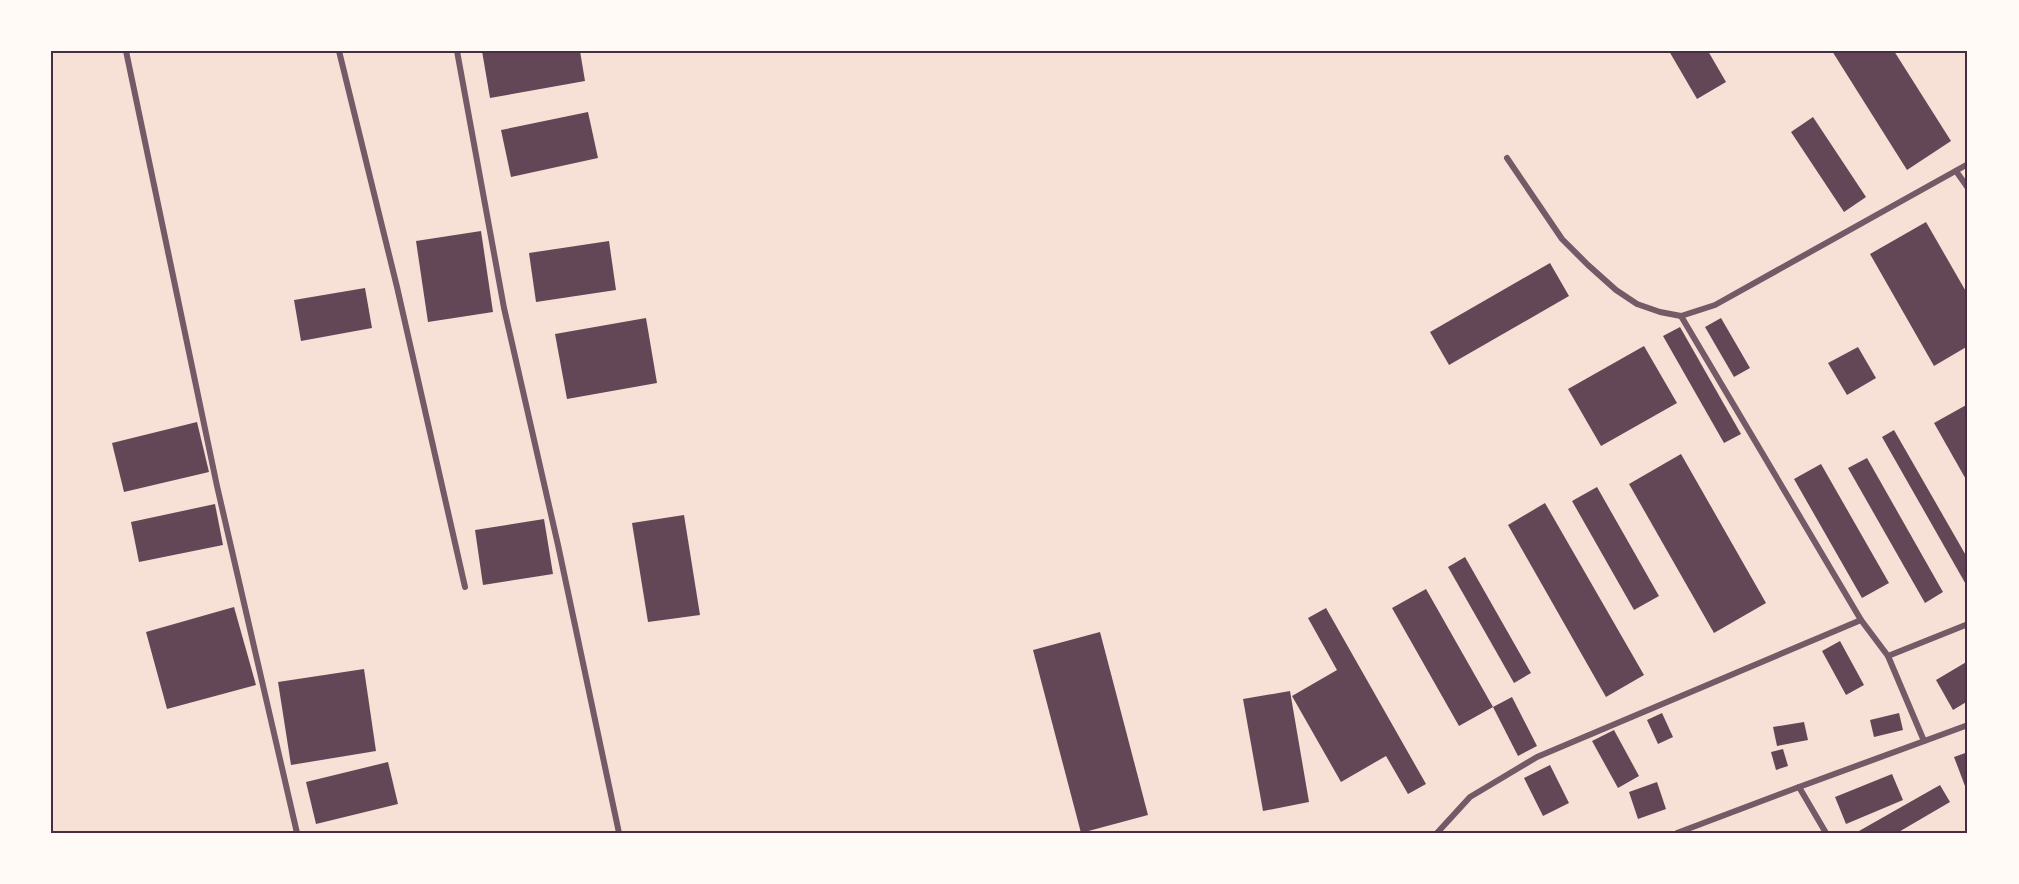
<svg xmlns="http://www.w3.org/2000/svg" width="2019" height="884" viewBox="0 0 2019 884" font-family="'Space Grotesk',sans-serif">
<rect width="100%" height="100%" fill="#f7e1d7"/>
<g fill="#644757">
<path d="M 482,51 L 580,51 L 585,81 L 490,98 Z"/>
<path d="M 1669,51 L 1708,51 L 1726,82 L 1697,99 Z"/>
<path d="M 1832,51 L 1894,51 L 1951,141 L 1907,170 Z"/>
<path d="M 588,112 L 598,158 L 511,177 L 501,130 Z"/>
<path d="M 1813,117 L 1866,197 L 1844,212 L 1791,132 Z"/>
<path d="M 1926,222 L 1968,295 L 1968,346 L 1934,366 L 1870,254 Z"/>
<path d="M 481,231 L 493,312 L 428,322 L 416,241 Z"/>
<path d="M 609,241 L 616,290 L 536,302 L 529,253 Z"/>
<path d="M 1550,263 L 1569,296 L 1449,365 L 1430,332 Z"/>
<path d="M 365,288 L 372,328 L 301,341 L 294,300 Z"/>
<path d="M 646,318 L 657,383 L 567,399 L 555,334 Z"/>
<path d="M 1721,318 L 1750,368 L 1734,377 L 1705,327 Z"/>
<path d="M 1680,327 L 1741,434 L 1724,443 L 1663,336 Z"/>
<path d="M 1644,346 L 1677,403 L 1601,446 L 1568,389 Z"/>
<path d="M 1858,347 L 1876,378 L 1847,395 L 1828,363 Z"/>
<path d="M 1968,404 L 1968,483 L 1934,423 Z"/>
<path d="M 197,422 L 209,472 L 124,492 L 112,443 Z"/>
<path d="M 1894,430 L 1968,559 L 1968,588 L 1882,437 Z"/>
<path d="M 1681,454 L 1766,603 L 1714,633 L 1629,484 Z"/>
<path d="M 1867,458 L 1943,592 L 1925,603 L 1848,468 Z"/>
<path d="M 1821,464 L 1889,583 L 1862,598 L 1794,479 Z"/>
<path d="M 1597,487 L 1659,596 L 1634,610 L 1572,501 Z"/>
<path d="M 1545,503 L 1644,675 L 1606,697 L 1508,525 Z"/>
<path d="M 215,504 L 223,545 L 139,562 L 131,522 Z"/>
<path d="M 684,515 L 700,615 L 648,622 L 632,523 Z"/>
<path d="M 544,519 L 553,574 L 483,585 L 475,530 Z"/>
<path d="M 1465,557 L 1531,673 L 1514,683 L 1448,567 Z"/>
<path d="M 1426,589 L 1493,707 L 1459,726 L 1392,608 Z"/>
<path d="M 234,607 L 256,685 L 167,709 L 146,632 Z"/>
<path d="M 1326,608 L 1426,784 L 1408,794 L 1386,756 L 1341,782 L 1292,696 L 1337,670 L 1308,618 Z"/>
<path d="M 1100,632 L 1148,815 L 1081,833 L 1033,650 Z"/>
<path d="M 1840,641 L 1864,685 L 1846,695 L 1822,651 Z"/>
<path d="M 1968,661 L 1968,701 L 1953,710 L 1936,680 Z"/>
<path d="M 364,669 L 376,751 L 291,765 L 278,682 Z"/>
<path d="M 1290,691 L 1309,802 L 1263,811 L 1243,699 Z"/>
<path d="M 1512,697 L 1537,746 L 1518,756 L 1493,707 Z"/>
<path d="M 1662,713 L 1673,737 L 1658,744 L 1647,720 Z"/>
<path d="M 1899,713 L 1903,730 L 1874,737 L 1870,720 Z"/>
<path d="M 1804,722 L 1808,740 L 1777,746 L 1773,727 Z"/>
<path d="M 1614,730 L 1639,776 L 1618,788 L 1592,741 Z"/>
<path d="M 1783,749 L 1788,766 L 1776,770 L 1771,752 Z"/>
<path d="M 1968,752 L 1968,794 L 1954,757 Z"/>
<path d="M 388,762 L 398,804 L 316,824 L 306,782 Z"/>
<path d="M 1550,765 L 1569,803 L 1543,816 L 1524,778 Z"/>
<path d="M 1892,774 L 1903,800 L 1846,824 L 1835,797 Z"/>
<path d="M 1657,782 L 1666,809 L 1638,819 L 1629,792 Z"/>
<path d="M 1940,785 L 1950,802 L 1897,833 L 1860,833 L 1859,831 Z"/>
</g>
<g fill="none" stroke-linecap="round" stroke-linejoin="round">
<g stroke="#755966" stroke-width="6">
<path d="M 126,51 L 217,486 L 297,833"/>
<path d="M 339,51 L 397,287 L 465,587"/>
<path d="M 457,51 L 504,308 L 558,545 L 619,833"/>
<path d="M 1507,158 L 1562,239 L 1588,265 L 1616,290 L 1637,304 L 1660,312 L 1681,316"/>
<path d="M 1956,171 L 1968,188"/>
<path d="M 1861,620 L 1681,316 L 1715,305 L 1968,164"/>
<path d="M 1888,656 L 1924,741"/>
<path d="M 1437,833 L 1470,797 L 1537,757 L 1861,620 L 1888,656 L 1968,624"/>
<path d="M 1677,833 L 1799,787"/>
<path d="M 1826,833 L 1799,787 L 1968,725"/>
</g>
</g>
<rect width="2019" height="884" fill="none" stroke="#fffaf5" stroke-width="105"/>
<rect x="52" y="52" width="1914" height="780" fill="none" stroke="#4a2c40" stroke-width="2"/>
</svg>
